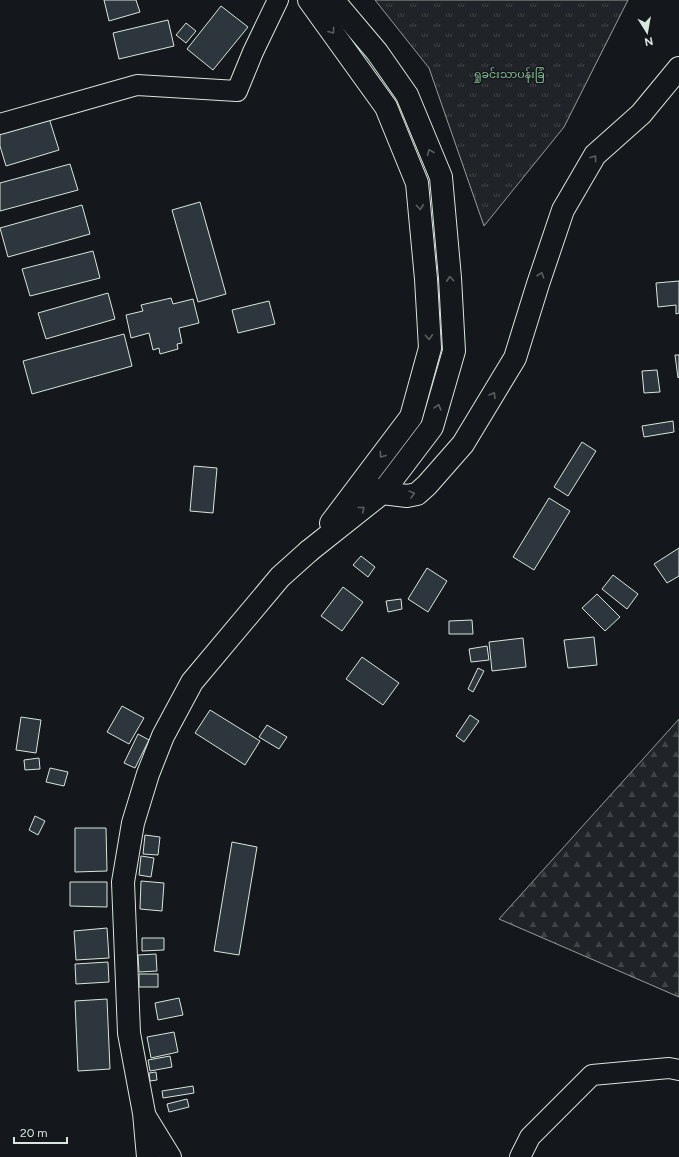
<svg xmlns="http://www.w3.org/2000/svg" width="679" height="1157" viewBox="0 0 679 1157" font-family="Figtree,'Noto Sans Myanmar',sans-serif">
<defs>
<pattern id="forest-firs" width="22" height="20" patternUnits="userSpaceOnUse"><rect width="22" height="20" fill="#202428"/><path d="M5 1l3.5 6h-7zM16 11l3.5 6h-7z" fill="#404447"/></pattern>
<pattern id="park-tufts" width="24" height="20" patternUnits="userSpaceOnUse"><rect width="24" height="20" fill="#202428"/><path d="M3 7l-1-3M5 7V3M7 7l1-3M15 17l-1-3M17 17v-4M19 17l1-3" fill="none" stroke="#404447"/></pattern>
</defs>
<rect width="100%" height="100%" fill="#14181c"/>
<path fill="url(#forest-firs)" stroke="#939e99" d="M 679,719 L 679,997 L 499,919 Z"/>
<path fill="url(#park-tufts)" stroke="#939e99" d="M 375,0 L 628,0 L 564,127 L 484,226 L 429,68 Z"/>
<g fill="#2c363c" stroke="#d8e6dc">
<path d="M 104,0 L 136,0 L 140,12 L 109,21 Z"/>
<path d="M 221,6 L 248,27 L 213,70 L 187,49 Z"/>
<path d="M 168,20 L 174,46 L 119,59 L 113,33 Z"/>
<path d="M 186,23 L 196,31 L 186,43 L 176,35 Z"/>
<path d="M 49,118 L 59,150 L 6,166 L 0,146 L 0,132 Z"/>
<path d="M 70,164 L 78,190 L 0,211 L 0,183 Z"/>
<path d="M 200,202 L 226,294 L 198,302 L 172,210 Z"/>
<path d="M 82,205 L 90,234 L 8,257 L 0,228 Z"/>
<path d="M 93,251 L 100,278 L 30,296 L 22,269 Z"/>
<path d="M 679,281 L 679,313 L 676,314 L 676,305 L 658,307 L 656,283 Z"/>
<path d="M 108,293 L 115,319 L 46,339 L 38,313 Z"/>
<path d="M 171,298 L 173,304 L 193,299 L 199,323 L 179,328 L 182,343 L 177,344 L 178,349 L 160,354 L 159,348 L 153,350 L 149,333 L 131,338 L 126,315 L 143,311 L 141,305 Z"/>
<path d="M 269,301 L 275,324 L 238,333 L 232,310 Z"/>
<path d="M 124,334 L 132,366 L 32,394 L 23,361 Z"/>
<path d="M 675,355 L 679,355 L 679,377 L 678,378 Z"/>
<path d="M 657,370 L 660,392 L 644,393 L 642,371 Z"/>
<path d="M 673,421 L 674,432 L 644,437 L 642,426 Z"/>
<path d="M 582,442 L 596,451 L 568,496 L 554,487 Z"/>
<path d="M 194,466 L 217,468 L 213,513 L 190,511 Z"/>
<path d="M 549,498 L 570,511 L 534,570 L 513,557 Z"/>
<path d="M 679,548 L 679,576 L 667,583 L 654,564 Z"/>
<path d="M 361,556 L 375,567 L 368,577 L 353,565 Z"/>
<path d="M 427,568 L 447,581 L 428,612 L 408,599 Z"/>
<path d="M 613,575 L 638,594 L 627,609 L 602,589 Z"/>
<path d="M 343,587 L 363,602 L 342,631 L 321,616 Z"/>
<path d="M 597,594 L 620,617 L 605,631 L 582,608 Z"/>
<path d="M 401,599 L 402,609 L 388,612 L 386,601 Z"/>
<path d="M 472,620 L 473,634 L 449,634 L 449,621 Z"/>
<path d="M 594,637 L 597,665 L 568,668 L 564,640 Z"/>
<path d="M 523,638 L 526,667 L 492,671 L 489,642 Z"/>
<path d="M 487,646 L 489,660 L 471,662 L 469,649 Z"/>
<path d="M 362,657 L 399,683 L 383,705 L 346,679 Z"/>
<path d="M 478,668 L 484,671 L 473,692 L 468,689 Z"/>
<path d="M 122,706 L 144,718 L 129,744 L 107,732 Z"/>
<path d="M 210,710 L 260,741 L 245,765 L 195,733 Z"/>
<path d="M 470,715 L 479,721 L 464,742 L 456,736 Z"/>
<path d="M 21,717 L 41,720 L 36,753 L 16,750 Z"/>
<path d="M 267,725 L 287,737 L 279,749 L 259,737 Z"/>
<path d="M 138,734 L 149,740 L 135,768 L 124,763 Z"/>
<path d="M 39,758 L 40,769 L 25,770 L 24,760 Z"/>
<path d="M 50,768 L 68,772 L 64,786 L 46,782 Z"/>
<path d="M 35,816 L 45,821 L 38,835 L 29,830 Z"/>
<path d="M 75,828 L 106,828 L 107,871 L 75,872 Z"/>
<path d="M 145,835 L 160,837 L 158,855 L 143,854 Z"/>
<path d="M 232,842 L 257,847 L 239,955 L 214,951 Z"/>
<path d="M 141,856 L 154,858 L 151,877 L 139,875 Z"/>
<path d="M 141,881 L 164,883 L 162,911 L 140,909 Z"/>
<path d="M 70,882 L 107,882 L 107,907 L 70,906 Z"/>
<path d="M 107,928 L 109,958 L 76,960 L 74,931 Z"/>
<path d="M 142,938 L 164,938 L 164,950 L 142,951 Z"/>
<path d="M 156,954 L 157,971 L 139,972 L 138,955 Z"/>
<path d="M 108,962 L 109,982 L 76,984 L 75,964 Z"/>
<rect x="139" y="974" width="19" height="13"/>
<path d="M 179,998 L 183,1015 L 158,1020 L 155,1003 Z"/>
<path d="M 107,999 L 110,1069 L 78,1071 L 75,1001 Z"/>
<path d="M 174,1032 L 178,1052 L 151,1058 L 147,1037 Z"/>
<path d="M 170,1056 L 172,1067 L 150,1071 L 148,1060 Z"/>
<path d="M 156,1072 L 157,1080 L 150,1081 L 149,1073 Z"/>
<path d="M 193,1086 L 194,1093 L 163,1098 L 162,1091 Z"/>
<path d="M 187,1099 L 189,1107 L 169,1112 L 167,1104 Z"/>
</g>
<g fill="none" stroke-linecap="round" stroke-linejoin="round">
<defs>
<g id="minor">
<path d="M 0,124 L 137,85 L 237,91 L 253,52 L 278,0"/>
<path d="M 144,1113 L 171,1157"/>
<path d="M 520,1157 L 530,1137 L 592,1075 L 669,1068 L 679,1070"/>
</g>
<path id="major" d="M 148,1157 L 144,1113 L 129,1033 L 123,882 L 133,823 L 148,774 L 163,736 L 192,682 L 280,577 L 309,551"/>
<g id="highway">
<path d="M 309,0 L 386,107 L 417,183 L 426,279 L 430,348 L 411,417 L 331,523"/>
<path d="M 372,488 L 382,493 L 407,496 L 417,494 L 427,485 L 463,444 L 515,358 L 538,284 L 563,210 L 595,155 L 641,114 L 679,68"/>
<path d="M 309,551 L 382,493 L 432,427 L 454,351 L 450,278 L 441,177 L 407,95 L 377,52 L 333,0"/>
</g>
</defs>
<use href="#minor" stroke="#d8e6dc" stroke-width="22"/>
<use href="#major" stroke="#d8e6dc" stroke-width="24"/>
<use href="#highway" stroke="#d8e6dc" stroke-width="24"/>
<use href="#minor" stroke="#14181c" stroke-width="20"/>
<use href="#major" stroke="#14181c" stroke-width="22"/>
<use href="#highway" stroke="#14181c" stroke-width="22"/>
</g>
<defs><path id="oneway-chevron" d="M-2-3.5L2.5 0L-2 3.5" fill="none" stroke-width="1.6" stroke-linecap="round" stroke-linejoin="round"/></defs>
<g stroke="#59605f">
<use href="#oneway-chevron" transform="translate(332 31) rotate(53)"/>
<use href="#oneway-chevron" transform="translate(430 152) rotate(-112)"/>
<use href="#oneway-chevron" transform="translate(594 158) rotate(-54)"/>
<use href="#oneway-chevron" transform="translate(420 207) rotate(85)"/>
<use href="#oneway-chevron" transform="translate(541 275) rotate(-71)"/>
<use href="#oneway-chevron" transform="translate(450 279) rotate(-94)"/>
<use href="#oneway-chevron" transform="translate(429 337) rotate(87)"/>
<use href="#oneway-chevron" transform="translate(493 395) rotate(-59)"/>
<use href="#oneway-chevron" transform="translate(438 407) rotate(-74)"/>
<use href="#oneway-chevron" transform="translate(382 455) rotate(126)"/>
<use href="#oneway-chevron" transform="translate(412 494) rotate(-15)"/>
<use href="#oneway-chevron" transform="translate(362 509) rotate(-39)"/>
</g>
<g text-anchor="middle" dominant-baseline="central" stroke-width="3" stroke-linejoin="round" paint-order="stroke">
<g font-size="11" fill="#8ac095" stroke="#14181c">
<text x="509" y="74">ရှုခင်းသာပန်းခြံ</text>
</g>
</g>
<g transform="translate(647 32) rotate(169)" stroke="#14181c" stroke-width="3" paint-order="stroke">
<path d="M0-3L7 15L0 10L-7 15Z" fill="#d8e6dc"/>
<text y="-6" font-size="11" font-weight="bold" text-anchor="middle" fill="#d8e6dc">N</text>
</g>
<path d="M14 1137v6h53v-6" fill="none" stroke="#d8e6dc" stroke-width="2"/>
<text x="20" y="1137" font-size="12" fill="#d8e6dc" stroke="#14181c" stroke-width="3" paint-order="stroke">20 m</text>
</svg>
